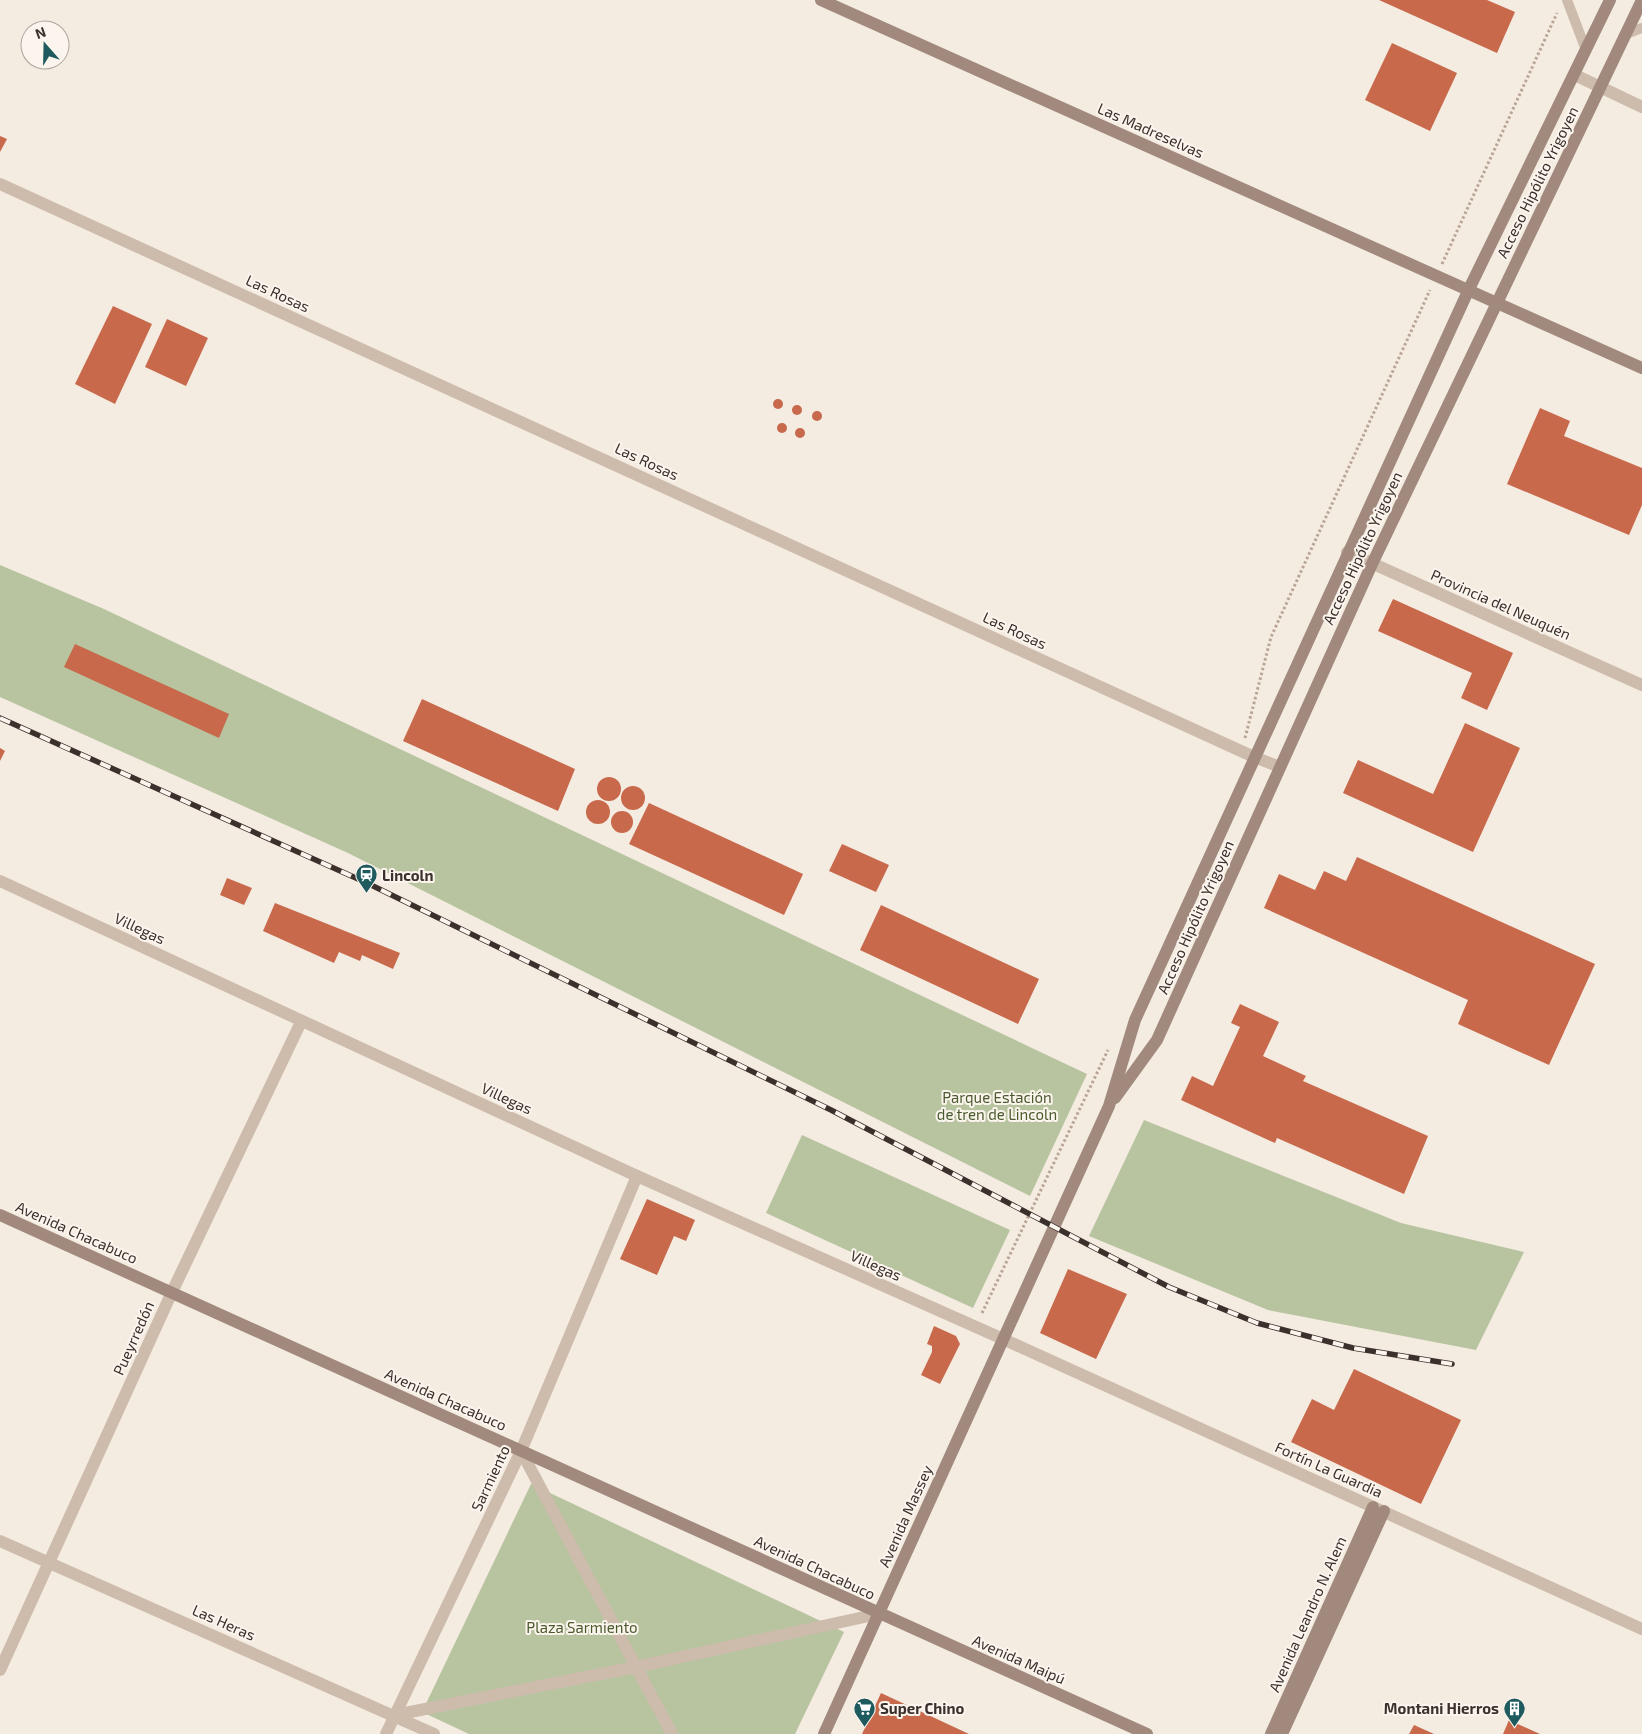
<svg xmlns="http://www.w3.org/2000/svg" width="1642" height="1734" viewBox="0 0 1642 1734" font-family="'Exo 2',sans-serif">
<rect width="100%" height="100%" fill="#f4ebe1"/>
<g fill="#b8c4a0">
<path d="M 0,565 L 104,609 L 1087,1074 L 1030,1196 L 348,853 L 0,697 Z"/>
<path d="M 1144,1120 L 1401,1223 L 1524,1252 L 1476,1350 L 1268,1310 L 1089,1236 Z"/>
<path d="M 802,1135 L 1010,1230 L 973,1308 L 766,1213 Z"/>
<path d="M 531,1484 L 844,1632 L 795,1734 L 469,1734 L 422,1712 Z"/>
</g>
<g fill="#c8694b">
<path d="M 1379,0 L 1487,0 L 1515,12 L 1497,53 Z"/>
<path d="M 1392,43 L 1457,73 L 1430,131 L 1365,100 Z"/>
<path d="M 0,136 L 7,139 L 0,152 Z"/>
<path d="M 113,306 L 152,324 L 115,404 L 75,384 Z"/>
<path d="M 167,319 L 208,338 L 186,386 L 145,367 Z"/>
<circle cx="778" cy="404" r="5"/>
<circle cx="797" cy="410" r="5"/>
<path d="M 1540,408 L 1570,421 L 1564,436 L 1642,468 L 1642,505 L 1629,535 L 1507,484 Z"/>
<circle cx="817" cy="416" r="5"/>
<circle cx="782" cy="428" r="5"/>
<circle cx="800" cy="433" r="5"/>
<path d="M 1393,599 L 1513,653 L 1487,710 L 1461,698 L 1472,673 L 1378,631 Z"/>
<path d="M 75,644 L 229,714 L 219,738 L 64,667 Z"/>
<path d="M 422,699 L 575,769 L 558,811 L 403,741 Z"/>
<path d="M 1465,723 L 1520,748 L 1473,852 L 1343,793 L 1358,760 L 1433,794 Z"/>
<path d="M 0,748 L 5,751 L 0,761 Z"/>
<circle cx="609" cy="789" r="12"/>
<circle cx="633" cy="798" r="12"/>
<circle cx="598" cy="812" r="12"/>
<path d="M 649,803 L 803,874 L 784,915 L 629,844 Z"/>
<circle cx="622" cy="822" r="11"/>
<path d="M 842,844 L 889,865 L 876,892 L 829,871 Z"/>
<path d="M 1357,857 L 1595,964 L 1549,1065 L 1458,1024 L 1468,1000 L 1264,908 L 1279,874 L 1315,890 L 1324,871 L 1346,881 Z"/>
<path d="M 227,878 L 252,888 L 244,905 L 220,895 Z"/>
<path d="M 275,903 L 400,953 L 393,969 L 362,955 L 360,961 L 339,952 L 334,963 L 263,931 Z"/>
<path d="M 881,905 L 1039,979 L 1018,1024 L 860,950 Z"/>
<path d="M 1240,1004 L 1279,1022 L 1263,1056 L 1306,1076 L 1303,1081 L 1428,1136 L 1404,1194 L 1277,1138 L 1275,1143 L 1181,1100 L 1192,1076 L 1213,1086 L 1240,1027 L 1231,1023 Z"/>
<path d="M 647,1199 L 695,1220 L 686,1241 L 674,1236 L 657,1275 L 620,1259 Z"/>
<path d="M 1068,1269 L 1127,1294 L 1096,1359 L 1040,1333 Z"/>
<path d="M 934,1326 L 956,1336 L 960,1344 L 940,1384 L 921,1375 L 932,1352 L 932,1346 L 927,1344 Z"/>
<path d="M 1354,1369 L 1461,1420 L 1421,1504 L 1291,1442 L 1312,1399 L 1334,1410 Z"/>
<path d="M 881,1693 L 969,1734 L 862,1734 Z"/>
<path d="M 1509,1720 L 1540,1734 L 1503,1734 Z"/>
<path d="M 1414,1725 L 1434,1734 L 1409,1734 Z"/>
</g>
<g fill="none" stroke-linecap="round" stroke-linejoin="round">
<g stroke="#b9a596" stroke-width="3" stroke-dasharray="2.5 2.5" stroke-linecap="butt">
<path d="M 1442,264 L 1557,13"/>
<path d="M 1245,738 L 1271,637 L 1430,290"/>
<path d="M 982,1313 L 1108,1050"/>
</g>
<g stroke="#cdbbac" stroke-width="10">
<path d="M 1567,0 L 1586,50"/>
<path d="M 1626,34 L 1642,28"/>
</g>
<g stroke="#cdbbac" stroke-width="12">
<path d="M 1575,75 L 1642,107"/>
<path d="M 0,184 L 1254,757 L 1280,767"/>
<path d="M 1347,552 L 1642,685"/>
<path d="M 0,881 L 637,1176 L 1003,1339 L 1642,1629"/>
<path d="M 521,1451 L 672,1734"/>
<path d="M 0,1541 L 434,1734"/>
<path d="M 0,1670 L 172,1292 L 301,1022"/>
<path d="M 395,1715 L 636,1667 L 878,1614"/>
<path d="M 386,1734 L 521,1451 L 637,1176"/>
</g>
<g stroke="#a18a7d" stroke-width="12">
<path d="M 821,0 L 1642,368"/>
<path d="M 1115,1098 L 1157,1040 L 1372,564 L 1642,0"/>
<path d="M 0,1215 L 1147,1734"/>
<path d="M 824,1734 L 1109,1106 L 1135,1020 L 1469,289 L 1610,0"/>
<path d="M 1271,1734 L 1373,1507"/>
<path d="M 1282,1734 L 1384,1511"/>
</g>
<defs>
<path id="rail" d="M 0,718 L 367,883 L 831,1110 L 1169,1287 L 1257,1323 L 1353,1348 L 1452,1364"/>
</defs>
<use href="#rail" stroke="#3b302b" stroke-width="5.5"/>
<use href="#rail" stroke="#fbf5ee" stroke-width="4" stroke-dasharray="11" stroke-linecap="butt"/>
</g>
<defs>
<symbol id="station-pin" viewBox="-11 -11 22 30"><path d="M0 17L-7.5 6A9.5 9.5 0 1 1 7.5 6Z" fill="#1f5a5e" stroke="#fbf5ee"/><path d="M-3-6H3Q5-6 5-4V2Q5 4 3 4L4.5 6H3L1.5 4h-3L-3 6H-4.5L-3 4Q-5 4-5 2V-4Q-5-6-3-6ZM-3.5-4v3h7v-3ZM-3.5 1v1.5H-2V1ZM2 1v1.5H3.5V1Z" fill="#fff"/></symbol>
<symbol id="supermarket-pin" viewBox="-11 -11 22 30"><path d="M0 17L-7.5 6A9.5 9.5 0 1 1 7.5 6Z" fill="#1f5a5e" stroke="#fbf5ee"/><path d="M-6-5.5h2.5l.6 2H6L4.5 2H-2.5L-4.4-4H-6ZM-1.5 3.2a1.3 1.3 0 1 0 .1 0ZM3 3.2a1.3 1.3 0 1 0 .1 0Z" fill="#fff"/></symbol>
<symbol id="building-pin" viewBox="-11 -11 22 30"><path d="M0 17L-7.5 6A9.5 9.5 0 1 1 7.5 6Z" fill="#1f5a5e" stroke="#fbf5ee"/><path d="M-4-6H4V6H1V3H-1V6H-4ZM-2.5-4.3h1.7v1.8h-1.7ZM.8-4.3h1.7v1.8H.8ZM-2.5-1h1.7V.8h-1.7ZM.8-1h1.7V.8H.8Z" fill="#fff"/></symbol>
</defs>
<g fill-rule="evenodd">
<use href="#station-pin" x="354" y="862" width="25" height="34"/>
<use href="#supermarket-pin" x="852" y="1696" width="25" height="34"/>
<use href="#building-pin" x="1502" y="1696" width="25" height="34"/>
</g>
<g text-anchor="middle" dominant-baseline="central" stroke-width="4" stroke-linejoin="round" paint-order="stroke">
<g font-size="15" fill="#3b302b" stroke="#fbf5ee">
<text transform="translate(1151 130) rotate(24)">Las Madreselvas</text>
<text transform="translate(1537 182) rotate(-64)">Acceso Hipólito Yrigoyen</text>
<text transform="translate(278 293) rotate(25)">Las Rosas</text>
<text transform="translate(647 461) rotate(25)">Las Rosas</text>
<text transform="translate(1362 548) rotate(-65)">Acceso Hipólito Yrigoyen</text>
<text transform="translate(1501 604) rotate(24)">Provincia del Neuquén</text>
<text transform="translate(1015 630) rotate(25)">Las Rosas</text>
<text transform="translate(1195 917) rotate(-66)">Acceso Hipólito Yrigoyen</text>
<text transform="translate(140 928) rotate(25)">Villegas</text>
<text transform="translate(507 1098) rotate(25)">Villegas</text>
<text transform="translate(77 1232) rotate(24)">Avenida Chacabuco</text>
<text transform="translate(876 1265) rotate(24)">Villegas</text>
<text transform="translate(133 1338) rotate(-66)">Pueyrredón</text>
<text transform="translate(446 1399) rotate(24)">Avenida Chacabuco</text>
<text transform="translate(1329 1469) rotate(24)">Fortín La Guardia</text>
<text transform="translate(490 1478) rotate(-65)">Sarmiento</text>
<text transform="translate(905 1516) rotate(-66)">Avenida Massey</text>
<text transform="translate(815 1567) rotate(25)">Avenida Chacabuco</text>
<text transform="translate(1307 1614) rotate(-66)">Avenida Leandro N. Alem</text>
<text transform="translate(224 1622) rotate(24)">Las Heras</text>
<text transform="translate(1019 1659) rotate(24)">Avenida Maipú</text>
</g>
<g font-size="15" font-weight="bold" fill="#3b302b" stroke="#fbf5ee" text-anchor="start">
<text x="382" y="875">Lincoln</text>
<text x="880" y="1708">Super Chino</text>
<text x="1499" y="1708" text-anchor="end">Montani Hierros</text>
</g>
<g font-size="15" fill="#4a5a2e" stroke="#fbf5ee">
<text x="997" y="1097">Parque Estación<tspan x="997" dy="17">de tren de Lincoln</tspan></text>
<text x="582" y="1627">Plaza Sarmiento</text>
</g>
</g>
<g transform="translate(45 45) rotate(340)"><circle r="24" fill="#fbf5ee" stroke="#aea6a0"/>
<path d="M0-4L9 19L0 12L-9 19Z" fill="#1f5a5e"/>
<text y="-8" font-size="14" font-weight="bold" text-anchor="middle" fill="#3b302b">N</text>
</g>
</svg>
